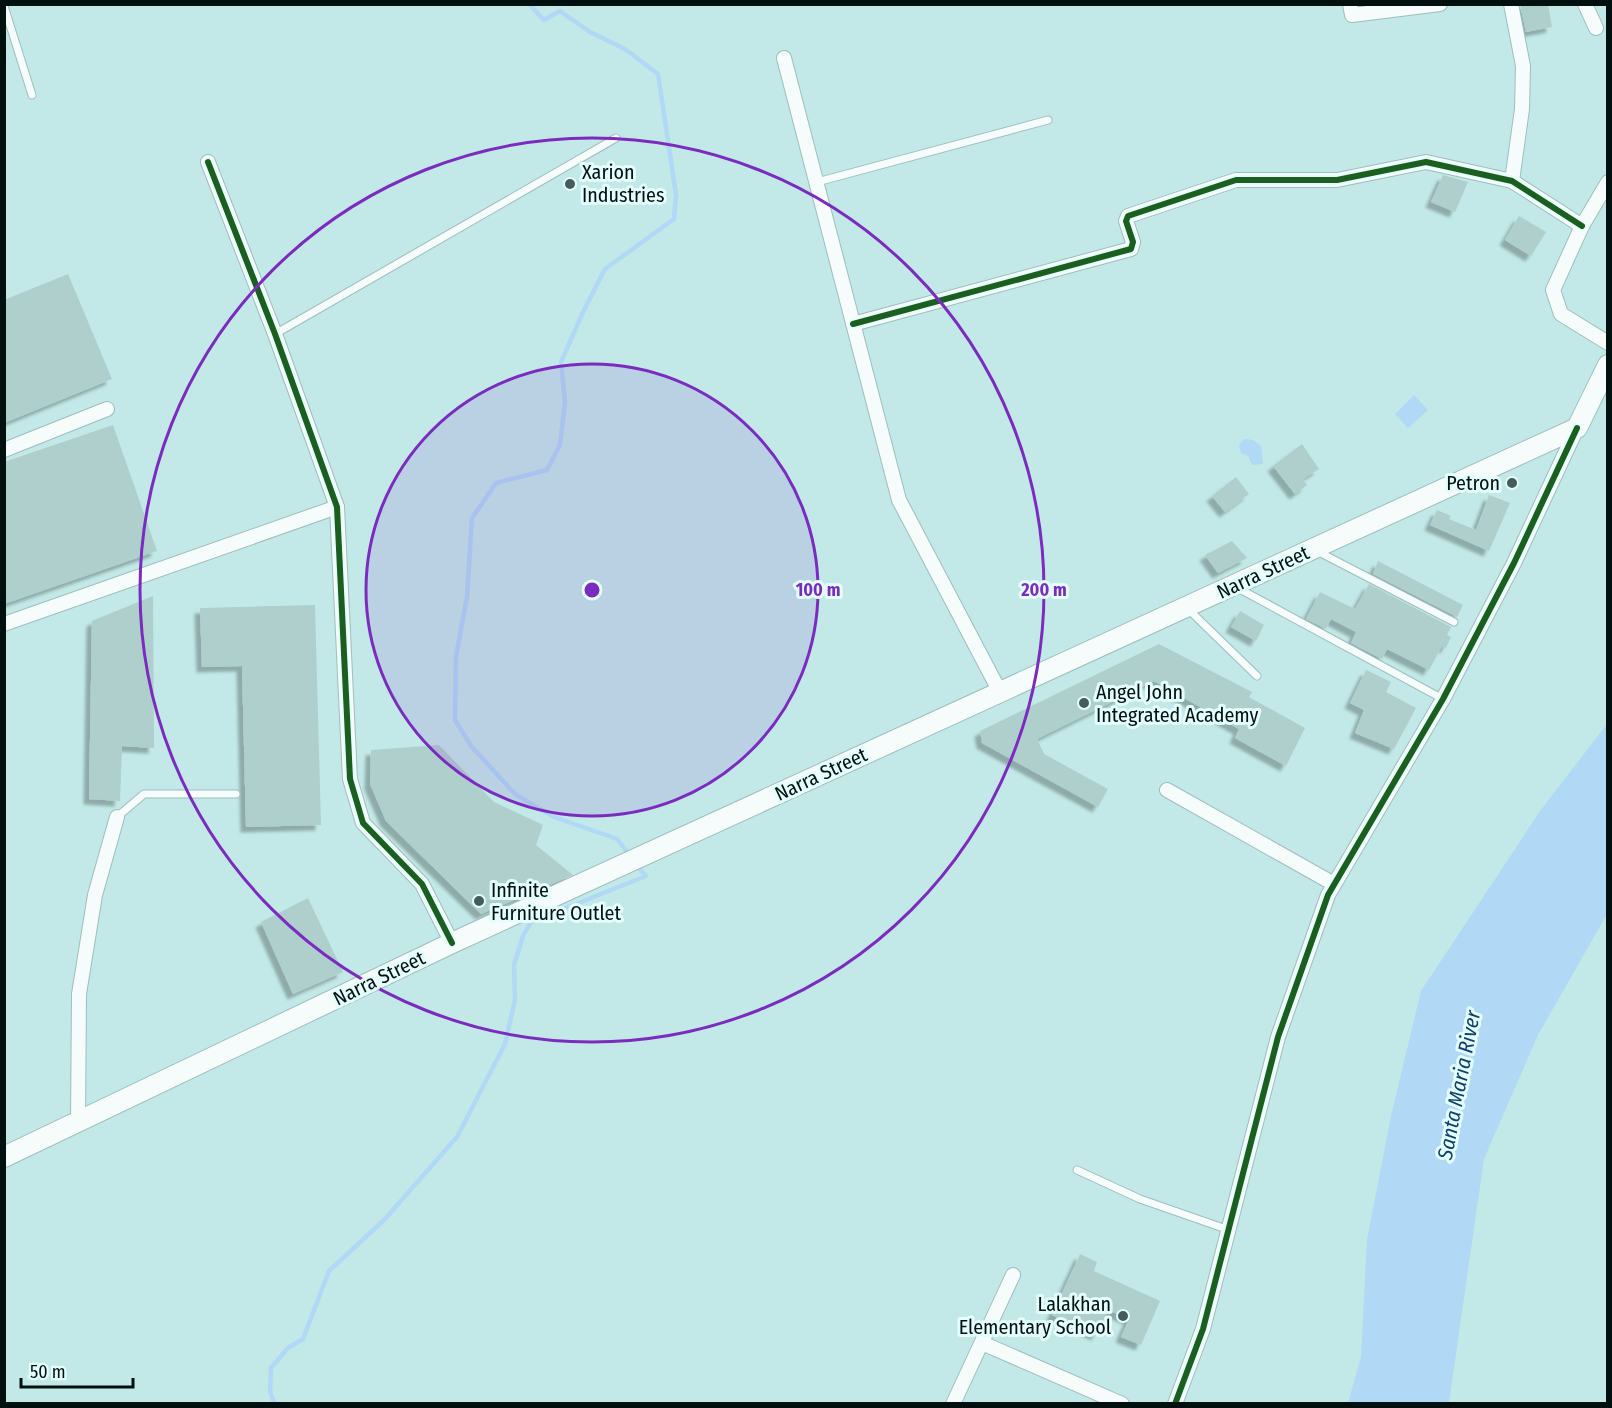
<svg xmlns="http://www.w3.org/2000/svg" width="1612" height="1408" viewBox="0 0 1612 1408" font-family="'Fira Sans Condensed',sans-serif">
<defs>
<filter id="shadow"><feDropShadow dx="-5.5" dy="5.5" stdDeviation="1.5" flood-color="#0004"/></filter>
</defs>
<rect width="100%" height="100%" fill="#c2e9e7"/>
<g fill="#b1d8f5">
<path d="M 1414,395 L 1428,410 L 1408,428 L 1395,414 Z"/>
<path d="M 1244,439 L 1253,440 L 1261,446 L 1263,464 L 1252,465 L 1248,456 L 1241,453 L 1239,445 Z"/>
<path d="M 1607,724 L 1607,914 L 1538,1035 L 1484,1159 L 1449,1403 L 1348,1403 L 1361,1357 L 1367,1240 L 1391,1116 L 1421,991 L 1540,811 Z"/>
</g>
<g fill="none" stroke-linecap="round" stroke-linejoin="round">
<g stroke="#b1d8f5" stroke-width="4.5">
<path d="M 529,4 L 544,20 L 560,11 L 590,32 L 625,49 L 658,74 L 676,195 L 674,219 L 605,269 L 584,310 L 561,362 L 565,402 L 560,445 L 547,470 L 496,483 L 472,518 L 467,597 L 456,656 L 455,720 L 471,746 L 516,795 L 554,817 L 617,839 L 627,852"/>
<path d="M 275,1404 L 270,1392 L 271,1368 L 288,1348 L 303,1339 L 329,1271 L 384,1220 L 457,1137 L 505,1044 L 515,1000 L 514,965 L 523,936 L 531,922 L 646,876 L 639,868"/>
</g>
</g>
<g fill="#afcfcd" filter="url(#shadow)">
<path d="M 1520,4 L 1548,4 L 1552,27 L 1526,32 Z"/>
<path d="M 1443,175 L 1468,182 L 1455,212 L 1431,202 Z"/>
<path d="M 1519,216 L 1546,232 L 1531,256 L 1505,240 Z"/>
<path d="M 68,274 L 112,379 L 4,423 L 4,300 Z"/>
<path d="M 113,425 L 157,551 L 4,604 L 4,462 Z"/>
<path d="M 1302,444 L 1319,469 L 1303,479 L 1307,485 L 1295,494 L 1273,466 Z"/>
<path d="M 1236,477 L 1249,494 L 1225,512 L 1212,496 Z"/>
<path d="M 1489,495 L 1510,503 L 1489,551 L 1430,525 L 1437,510 L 1451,516 L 1449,519 L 1476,530 Z"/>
<path d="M 1232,541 L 1247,558 L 1218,573 L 1205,555 Z"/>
<path d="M 1378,561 L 1463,605 L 1457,617 L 1373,574 Z"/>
<path d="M 1369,584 L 1451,627 L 1447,635 L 1451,637 L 1446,648 L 1442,646 L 1429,670 L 1387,649 L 1382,659 L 1351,643 L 1356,632 L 1331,619 L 1326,629 L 1306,619 L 1320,592 L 1355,609 Z"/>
<path d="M 153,596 L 154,748 L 122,746 L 120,801 L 89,799 L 92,621 Z"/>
<path d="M 315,605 L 321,825 L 246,827 L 242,666 L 202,667 L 200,608 Z"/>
<path d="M 1240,611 L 1264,625 L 1256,641 L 1231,627 Z"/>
<path d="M 1159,644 L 1252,692 L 1249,697 L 1305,728 L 1286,766 L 1235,738 L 1239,729 L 1154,681 L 1037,739 L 1044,754 L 1108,789 L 1098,807 L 982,743 L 980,731 Z"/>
<path d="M 1366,670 L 1391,682 L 1386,692 L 1416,708 L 1394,749 L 1355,733 L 1364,710 L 1350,703 Z"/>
<path d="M 439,745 L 494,802 L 543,825 L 536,845 L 573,875 L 481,914 L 386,821 L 370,784 L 371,750 Z"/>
<path d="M 308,898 L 343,972 L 293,994 L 261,922 Z"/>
<path d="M 1080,1254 L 1097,1262 L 1094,1271 L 1160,1301 L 1141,1345 L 1121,1337 L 1129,1319 L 1108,1310 L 1097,1335 L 1052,1315 Z"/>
</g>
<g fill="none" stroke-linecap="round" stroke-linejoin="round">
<defs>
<g id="lane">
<path d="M 4,6 L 32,95"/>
<path d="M 817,182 L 1048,120"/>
<path d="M 275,334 L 616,138"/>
<path d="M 1315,550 L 1454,622"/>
<path d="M 1236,587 L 1443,699"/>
<path d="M 1188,609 L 1257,676"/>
<path d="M 117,817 L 144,794 L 236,794"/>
<path d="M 1077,1170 L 1140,1199 L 1229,1230"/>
</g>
<g id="street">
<path d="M 1350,4 L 1352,15 L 1440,4"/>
<path d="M 1511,4 L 1523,66 L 1522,109 L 1512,181"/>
<path d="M 1585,4 L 1596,28"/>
<path d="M 784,58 L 899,500 L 1000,692"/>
<path d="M 208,162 L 275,334 L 337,507 L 350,779 L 363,823 L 422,884 L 452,943"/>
<path d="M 1608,182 L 1582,226 L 1553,290 L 1561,314 L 1608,343"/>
<path d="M 853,324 L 1131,249 L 1133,242 L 1126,221 L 1128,216 L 1236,180 L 1337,180 L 1426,162 L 1512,181 L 1582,226"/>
<path d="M 4,450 L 107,409"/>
<path d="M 4,624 L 337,507"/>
<path d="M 1167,790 L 1334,884"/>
<path d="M 78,1122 L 79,994 L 95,895 L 117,817"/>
<path d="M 982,1343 L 1122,1404"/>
<path d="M 953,1404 L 1013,1275"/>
<path d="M 1175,1404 L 1203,1329 L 1278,1037 L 1328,895 L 1443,699 L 1514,563 L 1577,428"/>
</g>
<path id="secondary" d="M 4,1157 L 452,943 L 1577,428 L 1608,365"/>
</defs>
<use href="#lane" stroke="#9ebebc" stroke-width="9"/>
<use href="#street" stroke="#9ebebc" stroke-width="16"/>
<use href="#secondary" stroke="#9ebebc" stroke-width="22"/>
<use href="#lane" stroke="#f6fcfb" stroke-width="7"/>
<use href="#street" stroke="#f6fcfb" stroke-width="14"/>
<use href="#secondary" stroke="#f6fcfb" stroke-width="20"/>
<defs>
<g id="cycleway">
<path d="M 208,162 L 275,334 L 337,507 L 350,779 L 363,823 L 422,884 L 452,943"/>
<path d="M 853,324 L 1131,249 L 1133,242 L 1126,221 L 1128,216 L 1236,180 L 1337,180 L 1426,162 L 1512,181 L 1582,226"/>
<path d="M 1175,1404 L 1203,1329 L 1278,1037 L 1328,895 L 1443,699 L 1514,563 L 1577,428"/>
</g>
</defs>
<use href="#cycleway" stroke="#e3fefc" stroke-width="10"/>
<use href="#cycleway" stroke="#1b5e20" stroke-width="6"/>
</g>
<circle cx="592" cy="590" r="226" fill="#7b2cbf" fill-opacity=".12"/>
<g fill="none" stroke="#7b2cbf" stroke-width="3">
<circle cx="592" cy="590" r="226"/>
<circle cx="592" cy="590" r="452"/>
</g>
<g fill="#445c5b" stroke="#e3fefc" stroke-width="2">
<circle cx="570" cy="184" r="6"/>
<circle cx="1512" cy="483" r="6"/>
<circle cx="1084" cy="703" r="6"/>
<circle cx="479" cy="901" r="6"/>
<circle cx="1123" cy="1316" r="6"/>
</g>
<g text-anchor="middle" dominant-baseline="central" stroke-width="6" stroke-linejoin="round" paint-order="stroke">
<g font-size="20" fill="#00100f" stroke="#e3fefc" text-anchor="start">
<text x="582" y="172">Xarion<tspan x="582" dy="23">Industries</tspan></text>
<text x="1500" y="483" text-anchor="end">Petron</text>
<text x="1096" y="692">Angel John<tspan x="1096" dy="23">Integrated Academy</tspan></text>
<text x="491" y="890">Infinite<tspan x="491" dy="23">Furniture Outlet</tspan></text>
<text x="1111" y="1304" text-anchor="end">Lalakhan<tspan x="1111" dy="23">Elementary School</tspan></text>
</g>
<g font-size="20" fill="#00100f" stroke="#e3fefc">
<text transform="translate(1263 572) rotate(-25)">Narra Street</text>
<text transform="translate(821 774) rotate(-25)">Narra Street</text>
<text transform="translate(379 978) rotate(-26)">Narra Street</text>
</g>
<g font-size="21" font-style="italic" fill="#103f6b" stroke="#e3fefc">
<text transform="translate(1459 1085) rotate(-79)">Santa Maria River</text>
</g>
</g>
<circle cx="592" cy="590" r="9" fill="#7b2cbf" stroke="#e3fefc" stroke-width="3"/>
<g font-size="18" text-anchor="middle" font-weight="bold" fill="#7b2cbf" stroke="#e3fefc" stroke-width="6" stroke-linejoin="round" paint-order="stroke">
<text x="818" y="596">100 m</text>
<text x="1044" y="596">200 m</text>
</g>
<rect width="1612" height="1408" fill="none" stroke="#00100f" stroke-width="12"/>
<path d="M21 1378v9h112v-9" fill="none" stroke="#00100f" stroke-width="3"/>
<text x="30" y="1378" font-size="18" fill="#00100f" stroke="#e3fefc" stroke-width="4.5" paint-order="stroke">50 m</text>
</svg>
